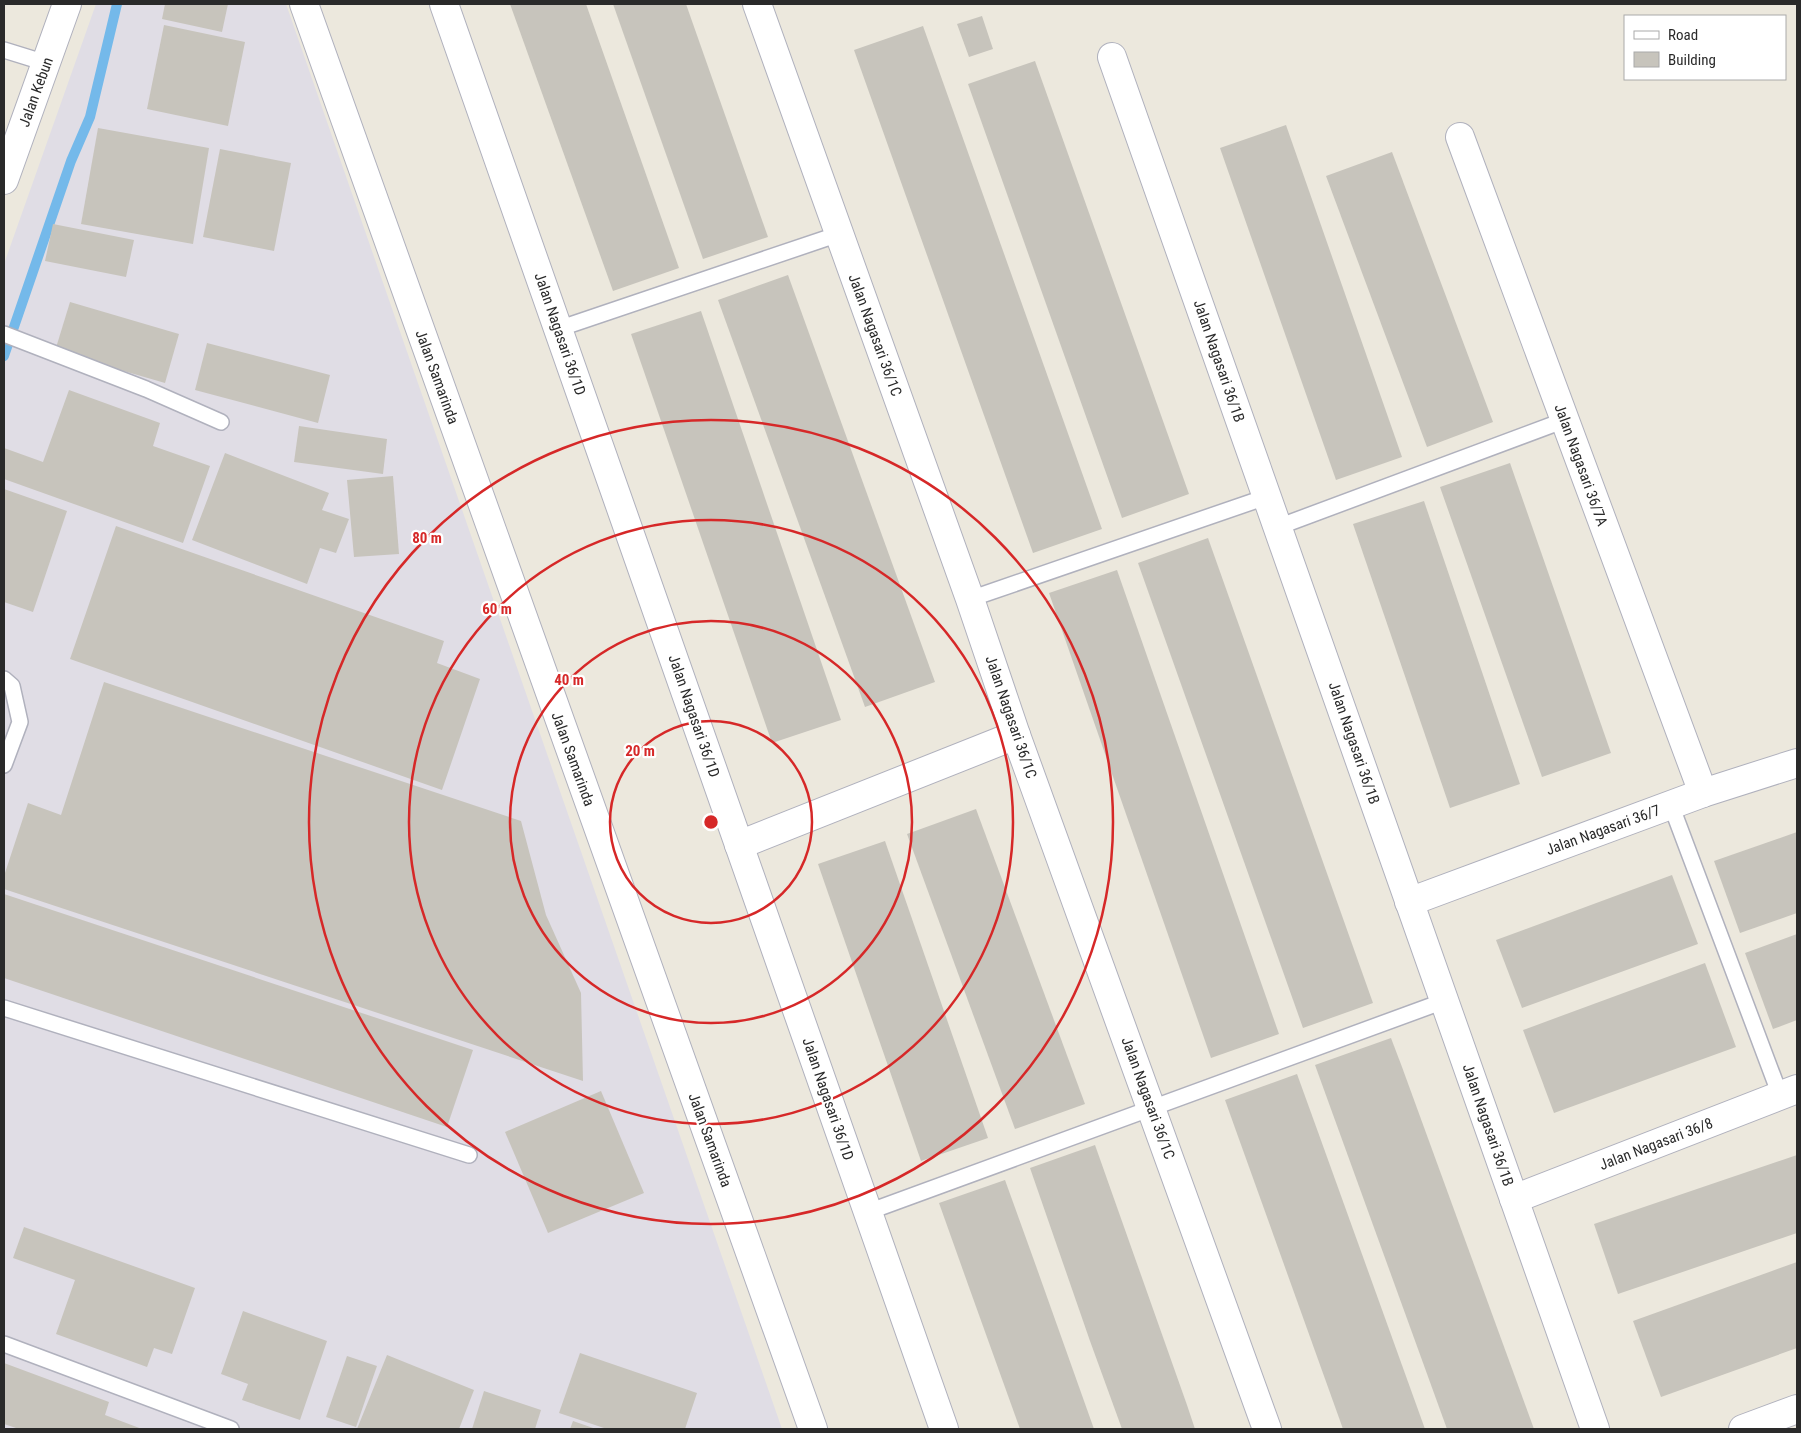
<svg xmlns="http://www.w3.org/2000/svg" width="1801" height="1433" viewBox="0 0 1801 1433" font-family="'Roboto Condensed',sans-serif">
<rect width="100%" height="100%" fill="#ece8dd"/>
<path fill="#e0dde5" d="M 96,4 L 286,4 L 782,1429 L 4,1429 L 4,264 Z"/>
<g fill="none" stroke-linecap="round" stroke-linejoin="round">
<path stroke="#74b9ea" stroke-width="10" d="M 4,356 L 71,161 L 90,117 L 117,4"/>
</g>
<g fill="#c7c4bc">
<path d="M 165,4 L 228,4 L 222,32 L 162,19 Z"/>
<path d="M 510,4 L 586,4 L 679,268 L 613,291 Z"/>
<path d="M 613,4 L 686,4 L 768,237 L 703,259 Z"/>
<path d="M 982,16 L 993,49 L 969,57 L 957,24 Z"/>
<path d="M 164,25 L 245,42 L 228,126 L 147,109 Z"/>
<path d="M 923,26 L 1102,529 L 1033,553 L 854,50 Z"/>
<path d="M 1035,61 L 1189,494 L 1122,518 L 968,84 Z"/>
<path d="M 1286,125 L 1402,457 L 1336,480 L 1220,148 Z"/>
<path d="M 98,128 L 209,148 L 193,244 L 81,224 Z"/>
<path d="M 220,149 L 291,163 L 274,251 L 203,237 Z"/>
<path d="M 1392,152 L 1493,422 L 1427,447 L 1326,176 Z"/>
<path d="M 53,224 L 134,240 L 126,277 L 45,261 Z"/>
<path d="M 788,275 L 935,682 L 865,707 L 718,300 Z"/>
<path d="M 70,302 L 179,334 L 165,383 L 55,351 Z"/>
<path d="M 701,311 L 841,720 L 772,743 L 631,334 Z"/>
<path d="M 207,343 L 330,375 L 318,423 L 195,390 Z"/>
<path d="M 69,390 L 160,423 L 153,446 L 210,466 L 183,543 L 4,479 L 4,448 L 43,462 Z"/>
<path d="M 299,426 L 387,439 L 383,474 L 294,462 Z"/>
<path d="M 225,453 L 329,493 L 322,510 L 349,519 L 336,553 L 320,548 L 307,584 L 192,540 Z"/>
<path d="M 1510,463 L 1611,753 L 1542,777 L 1440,487 Z"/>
<path d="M 393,476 L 399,554 L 354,557 L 347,480 Z"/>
<path d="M 4,489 L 67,511 L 33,612 L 4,602 Z"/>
<path d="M 1424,501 L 1520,784 L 1450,808 L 1353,524 Z"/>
<path d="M 116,526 L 444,641 L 437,663 L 480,679 L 442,790 L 70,659 Z"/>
<path d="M 1208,538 L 1373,1003 L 1303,1028 L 1138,563 Z"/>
<path d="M 1117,570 L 1279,1034 L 1211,1058 L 1049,593 Z"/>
<path d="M 104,682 L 521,821 L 546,915 L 581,993 L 583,1081 L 4,889 L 4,876 L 28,803 L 61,815 Z"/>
<path d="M 976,809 L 1085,1104 L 1015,1129 L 907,834 Z"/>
<path d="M 1797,832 L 1797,913 L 1740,933 L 1714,861 Z"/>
<path d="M 885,841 L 988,1138 L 921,1161 L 818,864 Z"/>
<path d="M 1672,875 L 1698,944 L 1522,1008 L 1496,940 Z"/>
<path d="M 4,894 L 473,1050 L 447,1127 L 4,978 Z"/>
<path d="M 1797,934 L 1797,1020 L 1773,1029 L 1745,953 Z"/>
<path d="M 1705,963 L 1736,1047 L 1554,1113 L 1523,1030 Z"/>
<path d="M 1391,1038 L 1402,1067 L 1534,1429 L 1447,1429 L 1315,1065 Z"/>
<path d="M 1297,1074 L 1318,1132 L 1425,1429 L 1343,1429 L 1235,1128 L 1225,1100 Z"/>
<path d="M 601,1091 L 644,1193 L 548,1233 L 505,1132 Z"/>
<path d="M 1095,1145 L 1187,1405 L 1195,1429 L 1122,1429 L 1090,1341 L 1030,1168 Z"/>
<path d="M 1797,1155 L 1797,1233 L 1618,1294 L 1594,1224 Z"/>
<path d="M 1005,1180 L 1036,1266 L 1094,1429 L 1020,1429 L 970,1290 L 939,1203 Z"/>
<path d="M 24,1227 L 195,1288 L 172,1354 L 154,1348 L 147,1367 L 56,1334 L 75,1280 L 13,1258 Z"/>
<path d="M 1797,1262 L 1797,1348 L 1661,1397 L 1633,1321 Z"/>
<path d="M 243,1311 L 327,1341 L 300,1420 L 242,1400 L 248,1384 L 221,1374 Z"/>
<path d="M 580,1353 L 697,1393 L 685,1429 L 607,1429 L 559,1413 Z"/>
<path d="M 387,1355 L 474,1390 L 459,1429 L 357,1429 Z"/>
<path d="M 347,1356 L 377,1366 L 356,1427 L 326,1417 Z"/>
<path d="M 4,1363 L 109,1402 L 105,1415 L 142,1429 L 19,1429 L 4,1424 Z"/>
<path d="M 484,1391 L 541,1410 L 535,1429 L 472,1429 Z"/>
<path d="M 573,1421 L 596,1429 L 570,1429 Z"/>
</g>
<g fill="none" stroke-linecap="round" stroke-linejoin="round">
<defs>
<g id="lane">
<path d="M 4,50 L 46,63"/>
<path d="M 558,329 L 839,234"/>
<path d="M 4,334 L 146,389 L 221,422"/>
<path d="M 1278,527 L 1565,420"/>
<path d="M 970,599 L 1266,497"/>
<path d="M 4,679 L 12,686 L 20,722 L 4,765"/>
<path d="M 1671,805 L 1780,1095"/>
<path d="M 4,1008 L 469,1155"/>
<path d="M 868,1212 L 1444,1001"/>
<path d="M 4,1344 L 231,1429"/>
</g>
<g id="street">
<path d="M 304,4 L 813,1429"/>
<path d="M 444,4 L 944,1429"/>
<path d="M 757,4 L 970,599 L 1016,735 L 1267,1429"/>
<path d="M 1112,57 L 1595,1429"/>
<path d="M 1460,137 L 1703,793"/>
<path d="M 739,845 L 1016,735"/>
<path d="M 1409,902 L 1703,793 L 1797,763"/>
<path d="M 1514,1199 L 1797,1089"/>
<path d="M 1743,1429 L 1797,1409"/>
</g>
<path id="secondary" d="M 4,180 L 67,4"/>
</defs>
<use href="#lane" stroke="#b0b1bd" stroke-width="18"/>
<use href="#street" stroke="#b0b1bd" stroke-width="30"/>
<use href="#secondary" stroke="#b0b1bd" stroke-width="30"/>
<use href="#lane" stroke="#fff" stroke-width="15"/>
<use href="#street" stroke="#fff" stroke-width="28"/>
<use href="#secondary" stroke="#fff" stroke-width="28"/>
</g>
<g fill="none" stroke="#d62828" stroke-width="2.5">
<circle cx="711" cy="822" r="101"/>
<circle cx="711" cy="822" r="201"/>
<circle cx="711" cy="822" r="302"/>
<circle cx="711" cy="822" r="402"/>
</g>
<g text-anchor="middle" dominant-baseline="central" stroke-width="4.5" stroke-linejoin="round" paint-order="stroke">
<g font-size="15" fill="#2a2a2a" stroke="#fff">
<text transform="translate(36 92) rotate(-70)">Jalan Kebun</text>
<text transform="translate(560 334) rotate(71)">Jalan Nagasari 36/1D</text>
<text transform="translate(875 335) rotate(70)">Jalan Nagasari 36/1C</text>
<text transform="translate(1219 361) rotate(71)">Jalan Nagasari 36/1B</text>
<text transform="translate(437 377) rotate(70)">Jalan Samarinda</text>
<text transform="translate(1581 465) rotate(70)">Jalan Nagasari 36/7A</text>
<text transform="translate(694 716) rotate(71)">Jalan Nagasari 36/1D</text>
<text transform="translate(1011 717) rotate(71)">Jalan Nagasari 36/1C</text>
<text transform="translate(1354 743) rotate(71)">Jalan Nagasari 36/1B</text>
<text transform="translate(573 759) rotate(70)">Jalan Samarinda</text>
<text transform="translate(1603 830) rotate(-20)">Jalan Nagasari 36/7</text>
<text transform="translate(1148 1098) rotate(70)">Jalan Nagasari 36/1C</text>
<text transform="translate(828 1099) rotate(71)">Jalan Nagasari 36/1D</text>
<text transform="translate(1488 1125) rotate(71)">Jalan Nagasari 36/1B</text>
<text transform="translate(710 1140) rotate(70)">Jalan Samarinda</text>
<text transform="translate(1656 1144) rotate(-21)">Jalan Nagasari 36/8</text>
</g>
</g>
<circle cx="711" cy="822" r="8" fill="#d62828" stroke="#fff" stroke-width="2.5"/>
<g font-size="15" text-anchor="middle" font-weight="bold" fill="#d62828" stroke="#fff" stroke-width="4.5" stroke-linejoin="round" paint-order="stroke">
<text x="427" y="543">80 m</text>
<text x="497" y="614">60 m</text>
<text x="569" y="685">40 m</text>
<text x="640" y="756">20 m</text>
</g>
<rect width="1801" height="1433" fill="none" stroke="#2a2a2a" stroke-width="10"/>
<rect x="1624" y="15" width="162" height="65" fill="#ffffff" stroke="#aaaaaa"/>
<rect x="1634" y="31" width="25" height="8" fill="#ffffff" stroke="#aaaaaa"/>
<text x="1668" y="40" font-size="15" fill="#2a2a2a">Road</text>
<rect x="1634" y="52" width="25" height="15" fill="#c7c4bc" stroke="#aaaaaa"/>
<text x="1668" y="65" font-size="15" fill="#2a2a2a">Building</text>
</svg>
